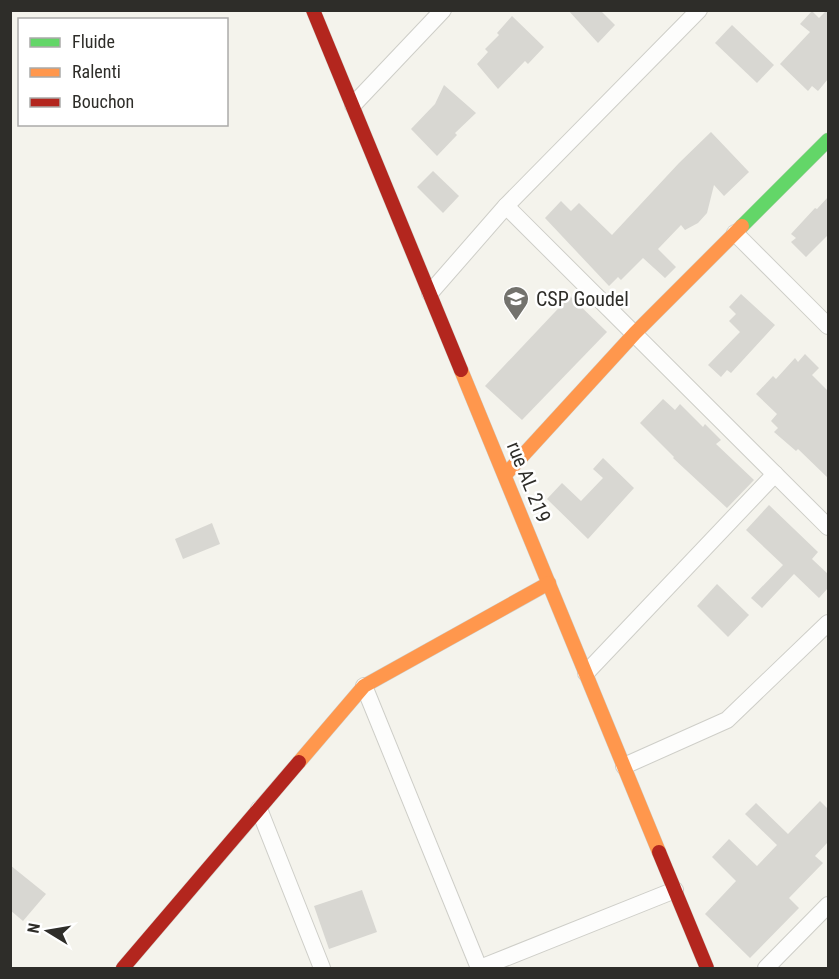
<svg xmlns="http://www.w3.org/2000/svg" width="839" height="979" viewBox="0 0 839 979" font-family="'Roboto Condensed',sans-serif">
<rect width="100%" height="100%" fill="#f4f3ec"/>
<g fill="#d8d7d2">
<path d="M 568,10 L 600,10 L 615,25 L 598,43 Z"/>
<path d="M 827,10 L 828,10 L 828,79 L 818,91 L 812,86 L 808,91 L 780,64 L 810,32 L 800,24 L 812,11 L 819,18 Z"/>
<path d="M 512,16 L 544,47 L 528,64 L 525,61 L 498,89 L 477,64 L 488,52 L 485,49 L 499,35 L 497,33 Z"/>
<path d="M 732,25 L 774,65 L 757,83 L 715,43 Z"/>
<path d="M 444,85 L 476,113 L 455,133 L 457,135 L 437,156 L 411,129 L 435,104 Z"/>
<path d="M 711,132 L 749,172 L 724,196 L 714,185 L 707,213 L 698,223 L 685,230 L 681,225 L 658,249 L 676,267 L 665,278 L 643,258 L 621,280 L 618,277 L 609,286 L 545,218 L 561,201 L 571,211 L 579,203 L 612,235 L 679,163 Z"/>
<path d="M 433,171 L 459,196 L 443,213 L 417,187 Z"/>
<path d="M 828,197 L 828,235 L 806,257 L 791,242 L 796,238 L 791,234 L 815,208 L 817,209 Z"/>
<path d="M 741,294 L 775,325 L 731,373 L 727,370 L 721,377 L 708,365 L 740,332 L 729,321 L 736,314 L 729,307 Z"/>
<path d="M 570,296 L 607,332 L 522,420 L 485,386 Z"/>
<path d="M 805,354 L 819,368 L 812,375 L 828,391 L 828,478 L 798,449 L 796,451 L 774,432 L 778,428 L 771,421 L 777,414 L 756,394 L 773,376 L 776,379 L 795,358 L 798,362 Z"/>
<path d="M 663,399 L 675,410 L 680,404 L 703,427 L 705,424 L 721,440 L 716,444 L 754,480 L 727,508 L 673,458 L 674,457 L 640,423 Z"/>
<path d="M 603,458 L 634,488 L 588,539 L 547,499 L 562,483 L 581,501 L 603,478 L 593,469 Z"/>
<path d="M 769,505 L 818,552 L 812,559 L 828,574 L 828,588 L 819,598 L 794,574 L 762,608 L 751,598 L 783,565 L 746,530 Z"/>
<path d="M 212,523 L 220,544 L 183,559 L 175,539 Z"/>
<path d="M 717,584 L 749,615 L 728,637 L 697,606 Z"/>
<path d="M 820,801 L 828,809 L 828,842 L 815,856 L 823,863 L 789,898 L 799,908 L 750,958 L 705,914 L 736,881 L 712,857 L 729,839 L 757,866 L 777,845 L 745,814 L 756,803 L 788,834 Z"/>
<path d="M 10,865 L 46,894 L 23,921 L 10,910 Z"/>
<path d="M 362,890 L 377,932 L 329,949 L 314,906 Z"/>
</g>
<g fill="none" stroke-linecap="round" stroke-linejoin="round">
<defs>
<g id="street">
<path d="M 353,105 L 443,10"/>
<path d="M 506,206 L 828,527"/>
<path d="M 735,233 L 828,326"/>
<path d="M 430,293 L 506,206 L 699,10"/>
<path d="M 586,673 L 775,474"/>
<path d="M 364,686 L 479,968"/>
<path d="M 624,766 L 727,720 L 828,623"/>
<path d="M 259,809 L 322,968"/>
<path d="M 480,968 L 675,890"/>
<path d="M 766,968 L 828,905"/>
</g>
<path id="fast" d="M 742,226 L 828,140"/>
<g id="slow">
<path d="M 461,370 L 659,852"/>
<path d="M 505,475 L 635,333 L 742,226"/>
<path d="M 299,762 L 364,686 L 549,583"/>
</g>
<g id="jam">
<path d="M 313,10 L 461,370"/>
<path d="M 659,852 L 707,968"/>
<path d="M 123,968 L 299,762"/>
</g>
</defs>
<use href="#street" stroke="#cecec8" stroke-width="18"/>
<use href="#fast" stroke="#cecec8" stroke-width="15"/>
<use href="#slow" stroke="#cecec8" stroke-width="15"/>
<use href="#jam" stroke="#cecec8" stroke-width="15"/>
<use href="#street" stroke="#fdfdfc" stroke-width="16"/>
<use href="#fast" stroke="#63d668" stroke-width="14"/>
<use href="#slow" stroke="#ff974d" stroke-width="14"/>
<use href="#jam" stroke="#b3261e" stroke-width="14"/>
</g>
<defs>
<symbol id="school-pin" viewBox="-11 -11 22 30"><path d="M0 17L-7.5 6A9.5 9.5 0 1 1 7.5 6Z" fill="#73726d" stroke="#fff"/><path d="M0-5L7-2L0 1L-7-2ZM-4 1L0 2.5L4 1V4Q0 6-4 4Z" fill="#fff"/></symbol>
</defs>
<g fill-rule="evenodd">
<use href="#school-pin" x="501" y="284" width="30" height="40"/>
</g>
<g text-anchor="middle" dominant-baseline="central" stroke-width="5" stroke-linejoin="round" paint-order="stroke">
<g font-size="20" fill="#2e2d29" stroke="#fff" text-anchor="start">
<text x="536" y="299">CSP Goudel</text>
</g>
<g font-size="20" fill="#2e2d29" stroke="#fff">
<text transform="translate(529 482) rotate(68)">rue AL 219</text>
</g>
</g>
<rect width="839" height="979" fill="none" stroke="#2e2d29" stroke-width="24"/>
<rect x="18" y="18" width="210" height="108" fill="#ffffff" stroke="#ababa9" stroke-width="1.5"/>
<rect x="30" y="38" width="30" height="9" fill="#63d668" stroke="#ababa9" stroke-width="1.5"/>
<text x="72" y="48" font-size="18" fill="#2e2d29">Fluide</text>
<rect x="30" y="68" width="30" height="9" fill="#ff974d" stroke="#ababa9" stroke-width="1.5"/>
<text x="72" y="78" font-size="18" fill="#2e2d29">Ralenti</text>
<rect x="30" y="98" width="30" height="9" fill="#b3261e" stroke="#ababa9" stroke-width="1.5"/>
<text x="72" y="108" font-size="18" fill="#2e2d29">Bouchon</text>
<g transform="translate(48 931) rotate(281)" stroke="#ffffff" stroke-width="4.5" paint-order="stroke">
<path d="M0-4.5L10 22L0 15L-10 22Z" fill="#2e2d29"/>
<text y="-9" font-size="16" font-weight="bold" text-anchor="middle" fill="#2e2d29">N</text>
</g>
</svg>
